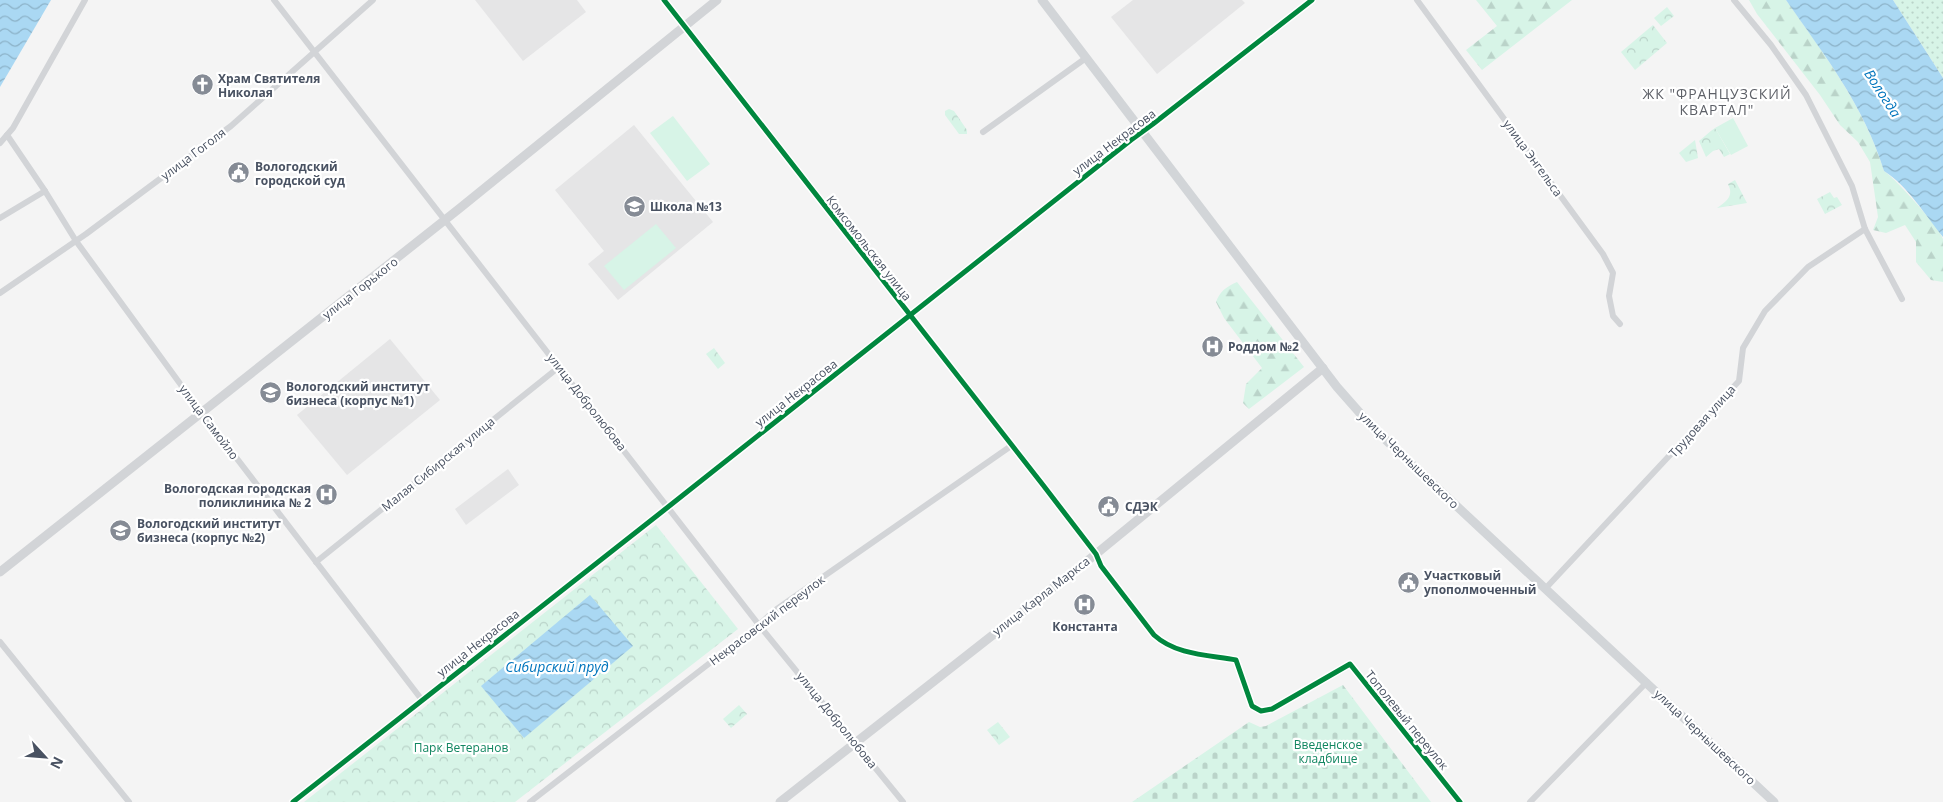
<svg xmlns="http://www.w3.org/2000/svg" width="1943" height="802" viewBox="0 0 1943 802" font-family="'Open Sans',sans-serif">
<defs>
<pattern id="grass-dots" width="8" height="8" patternUnits="userSpaceOnUse" patternTransform="scale(1.25)"><rect width="8" height="8" fill="#d7f4e7"/><path d="M2 2h.1M6 6h.1" fill="none" stroke="#bad3c9" stroke-width="1.8" stroke-linecap="round"/></pattern>
<pattern id="forest-firs" width="22" height="20" patternUnits="userSpaceOnUse" patternTransform="scale(1.25)"><rect width="22" height="20" fill="#d7f4e7"/><path d="M5 1l3.5 6h-7zM16 11l3.5 6h-7z" fill="#bad3c9"/></pattern>
<pattern id="cemetery-stones" width="16" height="16" patternUnits="userSpaceOnUse" patternTransform="scale(1.25)"><rect width="16" height="16" fill="#d7f4e7"/><path d="M2 7V4a2 2 0 0 1 4 0v3zM10 15v-3a2 2 0 0 1 4 0v3z" fill="#bad3c9"/></pattern>
<pattern id="park-crowns" width="20" height="18" patternUnits="userSpaceOnUse" patternTransform="scale(1.25)"><rect width="20" height="18" fill="#d7f4e7"/><path d="M2 6a3 3 0 1 1 6 0M12 15a3 3 0 1 1 6 0" fill="none" stroke="#bad3c9"/></pattern>
<pattern id="water-waves" width="16" height="10" patternUnits="userSpaceOnUse" patternTransform="scale(1.25)"><rect width="16" height="10" fill="#aad8f3"/><path d="M0 5q4-4 8 0t8 0" fill="none" stroke="#8cb2c8"/></pattern>
</defs>
<rect width="100%" height="100%" fill="#f4f4f4"/>
<g fill="#e5e5e6">
<path d="M 475,0 L 577,0 L 586,12 L 523,61 Z"/>
<path d="M 1133,0 L 1242,0 L 1245,3 L 1157,74 L 1111,17 Z"/>
<path d="M 634,125 L 713,222 L 618,300 L 588,264 L 604,251 L 555,190 Z"/>
<path d="M 390,339 L 440,400 L 347,475 L 297,415 Z"/>
<path d="M 508,469 L 519,485 L 466,525 L 455,509 Z"/>
</g>
<path fill="url(#grass-dots)" d="M 1893,0 L 1943,0 L 1943,78 Z"/>
<g fill="url(#forest-firs)">
<path d="M 1476,0 L 1572,0 L 1482,70 L 1466,50 L 1497,26 Z"/>
<path d="M 1749,0 L 1786,0 C 1824,54 1864,106 1884,171 C 1894,177 1941,229 1943,239 C 1943,252 1943,268 1943,282 L 1931,280 L 1916,262 L 1916,242 L 1905,225 L 1886,233 L 1873,230 L 1878,217 L 1870,162 L 1858,142 L 1840,125 L 1820,95 L 1757,14 Z"/>
<path d="M 1237,282 L 1304,367 L 1249,409 L 1243,403 L 1246,384 L 1262,368 L 1224,318 L 1216,302 C 1220,291 1226,287 1237,282 Z"/>
</g>
<path fill="url(#cemetery-stones)" d="M 1343,685 L 1431,802 L 1132,802 L 1249,722 L 1260,727 L 1266,726 Z"/>
<g fill="url(#park-crowns)">
<path d="M 1667,7 L 1674,16 L 1661,26 L 1654,18 Z"/>
<path d="M 1653,25 L 1667,43 L 1635,70 L 1621,52 Z"/>
<path d="M 949,109 L 954,111 L 967,130 L 967,134 L 959,134 L 945,115 L 945,111 Z"/>
<path d="M 1715,128 L 1730,154 L 1724,157 L 1719,149 L 1713,151 L 1706,157 L 1699,141 C 1705,136 1709,132 1715,128 Z"/>
<path d="M 1695,140 L 1698,158 L 1686,162 L 1679,153 Z"/>
<path d="M 1735,180 L 1747,203 L 1717,208 C 1727,201 1734,196 1728,184 Z"/>
<path d="M 1830,192 L 1834,198 L 1837,197 L 1842,205 L 1825,214 L 1817,199 Z"/>
<path d="M 714,348 L 725,363 L 718,369 L 706,354 Z"/>
<path d="M 656,525 L 738,629 L 515,802 L 304,802 Z"/>
<path d="M 739,705 L 747,714 L 731,728 L 723,719 Z"/>
<path d="M 998,722 L 1010,737 L 999,745 L 987,730 Z"/>
</g>
<g fill="#d7f4e7">
<path d="M 673,116 L 710,164 L 687,181 L 650,133 Z"/>
<path d="M 1733,118 L 1748,146 L 1731,155 L 1715,128 Z"/>
<path d="M 656,224 L 676,248 L 624,290 L 604,266 Z"/>
</g>
<g fill="url(#water-waves)">
<path d="M 0,0 L 51,0 L 0,87 Z"/>
<path d="M 1786,0 L 1893,0 L 1943,78 L 1943,237 C 1925,215 1908,186 1884,171 C 1864,105 1824,55 1786,0 Z"/>
<path d="M 590,595 L 633,646 L 524,738 L 481,686 Z"/>
</g>
<g fill="none" stroke-linecap="round" stroke-linejoin="round">
<g stroke="#d2d4d7" stroke-width="6">
<path d="M 274,0 L 759,625 L 903,802"/>
<path d="M 664,0 L 1043,485 L 1096,554 L 1101,566 L 1154,635 C 1176,655 1208,655 1236,660 L 1252,706 L 1261,711 L 1272,709 L 1350,664 L 1460,802"/>
<path d="M 1417,0 L 1603,254 L 1613,273 L 1609,296 L 1613,316 L 1620,324"/>
<path d="M 1734,0 L 1771,45 L 1806,95 L 1852,186 L 1865,229 L 1902,299"/>
<path d="M 983,132 L 1086,58"/>
<path d="M 7,135 L 45,191 L 76,241 L 192,400 L 422,700"/>
<path d="M 0,143 L 13,128 L 85,0"/>
<path d="M 0,218 L 45,191"/>
<path d="M 0,293 L 86,234 L 231,126 L 373,0"/>
<path d="M 316,562 L 559,367"/>
<path d="M 1545,589 L 1739,381 L 1743,348 L 1765,311 L 1808,267 L 1865,229"/>
<path d="M 0,642 L 129,802"/>
<path d="M 293,802 L 668,507 L 1131,140 L 1153,124 L 1312,0"/>
<path d="M 530,802 L 759,625 L 774,611 L 1011,446"/>
<path d="M 1530,802 L 1647,682"/>
</g>
<g stroke="#d2d4d7" stroke-width="9">
<path d="M 0,572 L 460,208 L 717,0"/>
<path d="M 780,802 L 1096,554 L 1323,368"/>
</g>
<path stroke="#d2d5d8" stroke-width="9" d="M 1042,0 L 1337,387 L 1374,429 L 1774,802"/>
<defs>
<g id="cycleway">
<path d="M 664,0 L 1043,485 L 1096,554 L 1101,566 L 1154,635 C 1176,655 1208,655 1236,660 L 1252,706 L 1261,711 L 1272,709 L 1350,664 L 1460,802"/>
<path d="M 293,802 L 668,507 L 1131,140 L 1153,124 L 1312,0"/>
</g>
</defs>
<use href="#cycleway" stroke="#fff" stroke-width="8"/>
<use href="#cycleway" stroke="#00873e" stroke-width="5"/>
</g>
<defs>
<symbol id="church-disc" viewBox="-11 -11 22 22"><circle r="9.5" fill="#858b95" stroke="#fff"/><path d="M-1.2-6h2.4v3.5h3.3v2.4h-3.3V6h-2.4V-.1h-3.3v-2.4h3.3Z" fill="#fff"/></symbol>
<symbol id="civic-disc" viewBox="-11 -11 22 22"><circle r="9.5" fill="#858b95" stroke="#fff"/><path d="M-.6-6.5H3V-4.5H.6V-3L4-1V1h2V6H-6V1h2V-1L-.6-3ZM-1.2 2.5V6h2.4V2.5Z" fill="#fff"/></symbol>
<symbol id="school-disc" viewBox="-11 -11 22 22"><circle r="9.5" fill="#858b95" stroke="#fff"/><path d="M0-5L7-2L0 1L-7-2ZM-4 1L0 2.5L4 1V4Q0 6-4 4Z" fill="#fff"/></symbol>
<symbol id="hospital-disc" viewBox="-11 -11 22 22"><circle r="9.5" fill="#858b95" stroke="#fff"/><path d="M-5-5h3v3.5h4V-5h3V5h-3V1.5h-4V5h-3Z" fill="#fff"/></symbol>
<symbol id="university-disc" viewBox="-11 -11 22 22"><circle r="9.5" fill="#858b95" stroke="#fff"/><path d="M0-5L7-2L0 1L-7-2ZM-4 1L0 2.5L4 1V4Q0 6-4 4Z" fill="#fff"/></symbol>
</defs>
<g fill-rule="evenodd">
<use href="#church-disc" x="190" y="72" width="25" height="25"/>
<use href="#civic-disc" x="226" y="160" width="25" height="25"/>
<use href="#school-disc" x="622" y="194" width="25" height="25"/>
<use href="#hospital-disc" x="1200" y="334" width="25" height="25"/>
<use href="#university-disc" x="258" y="380" width="25" height="25"/>
<use href="#hospital-disc" x="314" y="482" width="25" height="25"/>
<use href="#civic-disc" x="1096" y="494" width="25" height="25"/>
<use href="#university-disc" x="108" y="518" width="25" height="25"/>
<use href="#civic-disc" x="1396" y="570" width="25" height="25"/>
<use href="#hospital-disc" x="1072" y="592" width="25" height="25"/>
</g>
<g text-anchor="middle" dominant-baseline="central" stroke-width="4.5" stroke-linejoin="round" paint-order="stroke">
<g font-size="12" font-weight="bold" fill="#495262" stroke="#fff" text-anchor="start">
<text x="218" y="78">Храм Святителя<tspan x="218" dy="14">Николая</tspan></text>
<text x="255" y="166">Вологодский<tspan x="255" dy="14">городской суд</tspan></text>
<text x="650" y="206">Школа №13</text>
<text x="1228" y="346">Роддом №2</text>
<text x="286" y="386">Вологодский институт<tspan x="286" dy="14">бизнеса (корпус №1)</tspan></text>
<text x="311" y="488" text-anchor="end">Вологодская городская<tspan x="311" dy="14">поликлиника № 2</tspan></text>
<text x="1125" y="506">СДЭК</text>
<text x="137" y="523">Вологодский институт<tspan x="137" dy="14">бизнеса (корпус №2)</tspan></text>
<text x="1424" y="575">Участковый<tspan x="1424" dy="14">упополмоченный</tspan></text>
<text x="1085" y="626" text-anchor="middle">Константа</text>
</g>
<g font-size="12" fill="#495262" stroke="#fff">
<text transform="translate(1114 142) rotate(-37)">улица Некрасова</text>
<text transform="translate(193 154) rotate(-37)">улица Гоголя</text>
<text transform="translate(1533 158) rotate(54)">улица Энгельса</text>
<text transform="translate(869 248) rotate(52)">Комсомольская улица</text>
<text transform="translate(360 288) rotate(-38)">улица Горького</text>
<text transform="translate(796 393) rotate(-38)">улица Некрасова</text>
<text transform="translate(587 402) rotate(52)">улица Добролюбова</text>
<text transform="translate(1702 421) rotate(-48)">Трудовая улица</text>
<text transform="translate(209 422) rotate(53)">улица Самойло</text>
<text transform="translate(1409 460) rotate(44)">улица Чернышевского</text>
<text transform="translate(438 464) rotate(-39)">Малая Сибирская улица</text>
<text transform="translate(1041 596) rotate(-38)">улица Карла Маркса</text>
<text transform="translate(767 620) rotate(-37)">Некрасовский переулок</text>
<text transform="translate(478 643) rotate(-38)">улица Некрасова</text>
<text transform="translate(837 720) rotate(51)">улица Добролюбова</text>
<text transform="translate(1407 720) rotate(51)">Тополевый переулок</text>
<text transform="translate(1705 737) rotate(43)">улица Чернышевского</text>
</g>
<g font-size="12" fill="#118660" stroke="#fff">
<text x="1328" y="744">Введенское<tspan x="1328" dy="14">кладбище</tspan></text>
<text x="461" y="747">Парк Ветеранов</text>
</g>
<g font-size="14" letter-spacing="1" fill="#5e6168" stroke="#fff">
<text x="1717" y="93">ЖК "ФРАНЦУЗСКИЙ<tspan x="1717" dy="16">КВАРТАЛ"</tspan></text>
</g>
<g font-size="14" font-style="italic" fill="#0175bd" stroke="#fff">
<text transform="translate(1883 93) rotate(57)">Вологда</text>
<text x="557" y="666">Сибирский пруд</text>
</g>
</g>
<g transform="translate(45 757) rotate(116)" stroke="#ffffff" stroke-width="4" paint-order="stroke">
<path d="M0-4L9 19L0 12L-9 19Z" fill="#495262"/>
<text y="-8" font-size="14" font-weight="bold" text-anchor="middle" fill="#495262">N</text>
</g>
</svg>
